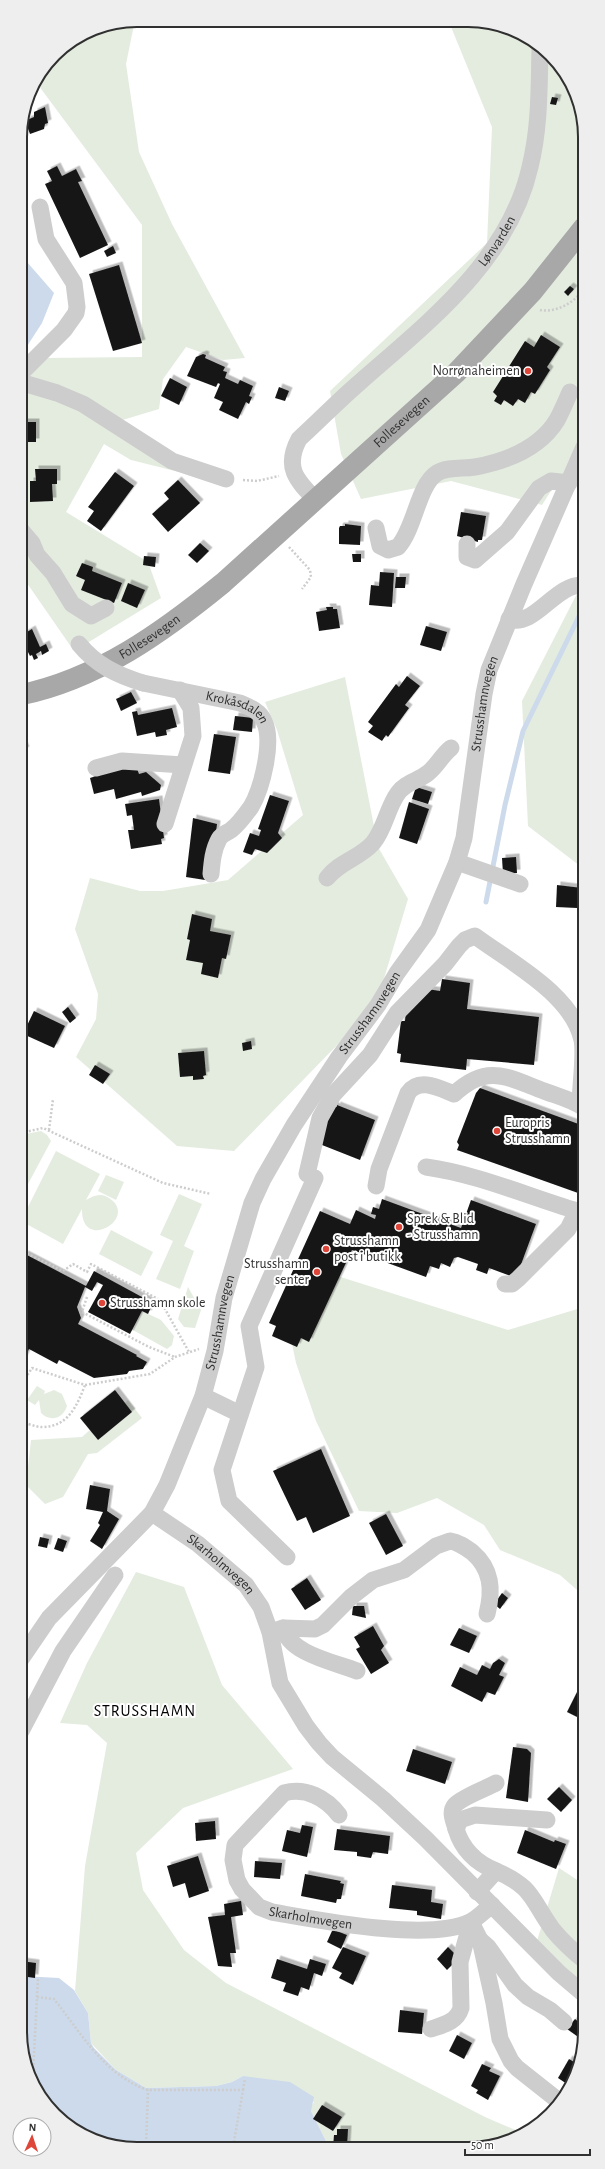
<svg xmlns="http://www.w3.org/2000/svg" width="605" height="2169" viewBox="0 0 605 2169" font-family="'Alegreya Sans',sans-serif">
<defs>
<filter id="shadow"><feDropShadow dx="3.5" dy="-3.5" stdDeviation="0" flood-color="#0004"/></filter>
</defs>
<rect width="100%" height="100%" fill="#fff"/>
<g fill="#e4ecdf">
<path d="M 135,20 L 126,64 L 139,152 L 172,224 L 245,358 L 223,360 L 186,347 L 163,379 L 159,409 L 106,425 L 179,472 L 131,460 L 104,444 L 66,512 L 148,562 L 161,598 L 74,651 L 20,573 L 20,376 L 42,358 L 142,357 L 142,225 L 36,82 L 54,54 L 93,29 Z"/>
<path d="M 449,22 L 491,22 L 526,36 L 556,60 L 584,122 L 584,486 L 556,483 L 542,505 L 451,481 L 361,499 L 341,454 L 330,391 L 487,243 L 492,127 Z"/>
<path d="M 584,580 L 584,869 L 528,826 L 522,701 Z"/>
<path d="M 345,677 L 378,847 L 408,899 L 376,1005 L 234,1151 L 177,1146 L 76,1057 L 96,1019 L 98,994 L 75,929 L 90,878 L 140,891 L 163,891 L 228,880 L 303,815 L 277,730 L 265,702 Z"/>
<path d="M 41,1131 L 47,1135 L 51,1141 L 21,1197 L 21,1135 Z"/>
<path d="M 56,1151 L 100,1174 L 86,1200 C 93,1196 101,1192 109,1198 C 140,1218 81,1253 82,1209 L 63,1244 L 21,1221 Z"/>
<path d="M 106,1175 L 124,1182 L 116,1200 L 98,1191 Z"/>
<path d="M 179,1194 L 202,1204 L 184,1246 L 194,1251 L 180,1289 L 156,1279 L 173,1241 L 160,1235 Z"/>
<path d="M 111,1230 L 153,1252 L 141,1276 L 99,1254 Z"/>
<path d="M 328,1273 L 508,1330 L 584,1307 L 585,1597 L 560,1575 L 500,1550 L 484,1525 L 437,1498 L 397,1513 L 359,1511 L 316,1421 L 296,1363 L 285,1311 Z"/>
<path d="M 188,1287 L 201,1310 L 195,1328 L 184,1327 L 178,1319 Z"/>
<path d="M 142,1311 L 161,1320 L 174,1336 L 172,1345 L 167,1349 L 133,1330 Z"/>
<path d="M 37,1386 L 45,1391 L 44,1394 L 54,1390 L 62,1394 L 67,1406 C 63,1419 50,1422 41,1413 L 39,1400 L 35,1405 L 27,1400 Z"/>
<path d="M 128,1400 L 142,1418 L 97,1453 L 88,1454 L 63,1497 L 45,1504 L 26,1485 L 31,1440 L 82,1437 L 90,1430 L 98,1440 L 132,1412 L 125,1403 Z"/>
<path d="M 136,1572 L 184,1587 L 222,1685 L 293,1769 L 183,1808 L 136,1853 L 143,1890 L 184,1950 L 226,1983 L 485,2117 L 525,2134 L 483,2148 L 329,2147 L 311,2111 L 310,2108 L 314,2102 L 243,2076 L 232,2082 L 216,2086 L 146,2088 L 116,2070 L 91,2043 L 88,2013 L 75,1991 L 85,1866 L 107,1743 L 87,1725 L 60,1723 L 87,1663 Z"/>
<path d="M 559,1868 L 585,1885 L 585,1997 L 534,1951 Z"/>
</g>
<g fill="#ccdaeb">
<path d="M 20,254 L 54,293 L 42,323 L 20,357 Z"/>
<path d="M 21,1976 L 59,1978 L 74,1990 L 88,2013 L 91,2043 L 94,2048 L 116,2070 L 146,2088 L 216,2086 L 232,2082 L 243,2076 L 290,2082 L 314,2097 L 311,2111 L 329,2147 L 114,2147 L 78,2133 L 49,2109 L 21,2047 Z"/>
</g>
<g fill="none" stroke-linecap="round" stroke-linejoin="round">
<path stroke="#ccdaeb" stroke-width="5" d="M 486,902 L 505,805 L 523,731 L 584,606"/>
</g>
<g fill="#171717" filter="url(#shadow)">
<path d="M 552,97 L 558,98 L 556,105 L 550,104 Z"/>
<path d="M 45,107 L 48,123 L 45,124 L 44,129 L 30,134 L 26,123 L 27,120 L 34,117 L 34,112 Z"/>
<path d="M 57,166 L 62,176 L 76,169 L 82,181 L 78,182 L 108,245 L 80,258 L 45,184 L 52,181 L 47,171 Z"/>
<path d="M 113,246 L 116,253 L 107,257 L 104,251 Z"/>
<path d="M 119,265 L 142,343 L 113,351 L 89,274 Z"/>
<path d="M 570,286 L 574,289 L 568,296 L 564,292 Z"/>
<path d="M 541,335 L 560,347 L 547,367 L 550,370 L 535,394 L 531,392 L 525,403 L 518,399 L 513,406 L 504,400 L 501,405 L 494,401 L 497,396 L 493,392 L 525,341 L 534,347 Z"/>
<path d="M 203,354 L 206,355 L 205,358 L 225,367 L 223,371 L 227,372 L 225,378 L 238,384 L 240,380 L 253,386 L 249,396 L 252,397 L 249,404 L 246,402 L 238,419 L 219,410 L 223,402 L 214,398 L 220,384 L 218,383 L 216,387 L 187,376 L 196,357 Z"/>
<path d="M 170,378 L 187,387 L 179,405 L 161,396 Z"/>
<path d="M 279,387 L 289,391 L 285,401 L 275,398 Z"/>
<rect x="20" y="422" width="16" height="20"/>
<path d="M 35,469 L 57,469 L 57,484 L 52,484 L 53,501 L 30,502 L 30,481 L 36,481 Z"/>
<path d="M 115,472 L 134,486 L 101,531 L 87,521 L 94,511 L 88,507 Z"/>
<path d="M 178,480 L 200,503 L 168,532 L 152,514 L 169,499 L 164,493 Z"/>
<path d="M 461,512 L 486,516 L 482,540 L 478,540 L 478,542 L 457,536 Z"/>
<path d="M 345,524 L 361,526 L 360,545 L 339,544 L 339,528 L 340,526 L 345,526 Z"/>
<path d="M 200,543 L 209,551 L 197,563 L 188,555 Z"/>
<path d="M 352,554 L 361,554 L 361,562 L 353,562 Z"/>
<path d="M 144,556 L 156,557 L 155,567 L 143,565 Z"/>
<path d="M 82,563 L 93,567 L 92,571 L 122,583 L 114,603 L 81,590 L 85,580 L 76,576 Z"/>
<path d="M 380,572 L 394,573 L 392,607 L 369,605 L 371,585 L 379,586 Z"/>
<path d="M 396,577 L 406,577 L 405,588 L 395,588 Z"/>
<path d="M 128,583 L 145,590 L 137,608 L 121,601 Z"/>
<path d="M 326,607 L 333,607 L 333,609 L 337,609 L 340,628 L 319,631 L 316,612 L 327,610 Z"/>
<path d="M 426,626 L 447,632 L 441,651 L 420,645 Z"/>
<path d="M 32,629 L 40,647 L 46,644 L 49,651 L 42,655 L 41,651 L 36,654 L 38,658 L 34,660 L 32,655 L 30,656 L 20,636 Z"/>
<path d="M 407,676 L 420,686 L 405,705 L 409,708 L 388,737 L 386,735 L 382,741 L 368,732 L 373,726 L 368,722 L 396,684 L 399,687 Z"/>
<path d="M 131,692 L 137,703 L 121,711 L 116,699 Z"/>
<path d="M 172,708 L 177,727 L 166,730 L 167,735 L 156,737 L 155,732 L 137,736 L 132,712 L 137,711 L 138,715 Z"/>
<path d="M 235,716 L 253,718 L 252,732 L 233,730 Z"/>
<path d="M 214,734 L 236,737 L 230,774 L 208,771 Z"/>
<path d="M 20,736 L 26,750 L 21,752 L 22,757 L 21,757 Z"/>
<path d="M 135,763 L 139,774 L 146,772 L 161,785 L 160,790 L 142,796 L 141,792 L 116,799 L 114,789 L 94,794 L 90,778 Z"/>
<path d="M 416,787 L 432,792 L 428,804 L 412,799 Z"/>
<path d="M 270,795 L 289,801 L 278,833 L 282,838 L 267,853 L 255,849 L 252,855 L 243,852 L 250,833 L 259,836 L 261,830 L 258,829 Z"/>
<path d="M 159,799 L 164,838 L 161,839 L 162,844 L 131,849 L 128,830 L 134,830 L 132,815 L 127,816 L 125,804 Z"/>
<path d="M 409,802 L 429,809 L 417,844 L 399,838 Z"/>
<path d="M 193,818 L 217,824 L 215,840 L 211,841 L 205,880 L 186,877 Z"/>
<path d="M 516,857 L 517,873 L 503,874 L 502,858 Z"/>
<path d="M 557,885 L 582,888 L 581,902 L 578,902 L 577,908 L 556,907 Z"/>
<path d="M 192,914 L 212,919 L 210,931 L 231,935 L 226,959 L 222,958 L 218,978 L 201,974 L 203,963 L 186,960 L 190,940 L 187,939 Z"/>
<path d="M 442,979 L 470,983 L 467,1009 L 539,1017 L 534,1065 L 467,1059 L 466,1070 L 400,1062 L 401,1054 L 397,1053 L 401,1021 L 405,1021 L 406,1010 L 427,989 L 440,991 Z"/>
<path d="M 68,1007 L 76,1018 L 70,1023 L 62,1012 Z"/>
<path d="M 34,1011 L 65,1026 L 54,1048 L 23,1034 Z"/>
<path d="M 251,1041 L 252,1049 L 243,1051 L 242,1043 Z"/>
<path d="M 204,1051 L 206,1075 L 203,1076 L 204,1079 L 193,1080 L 193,1076 L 180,1077 L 178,1053 Z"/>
<path d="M 95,1065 L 110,1074 L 103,1084 L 89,1075 Z"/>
<path d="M 480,1088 L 584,1126 L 584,1176 L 578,1193 L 457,1150 L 459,1145 L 457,1142 L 476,1093 Z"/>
<path d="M 333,1105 L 337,1107 L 337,1105 L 375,1120 L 360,1160 L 322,1145 L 324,1115 Z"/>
<path d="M 382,1199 L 461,1228 L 471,1200 L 536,1224 L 516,1278 L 489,1268 L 487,1274 L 476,1270 L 478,1264 L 458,1257 L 454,1258 L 450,1267 L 441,1263 L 439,1269 L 430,1266 L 426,1277 L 352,1250 L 309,1342 L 301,1338 L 297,1347 L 272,1336 L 276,1326 L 269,1323 L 320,1211 L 350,1224 L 356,1210 L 375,1219 L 376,1215 L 371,1214 L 373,1207 L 379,1209 Z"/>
<path d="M 21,1254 L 24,1256 L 25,1254 L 86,1286 L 94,1271 L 153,1303 L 148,1314 L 142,1311 L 130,1334 L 88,1312 L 103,1285 L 97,1282 L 92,1291 L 85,1287 L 77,1307 L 81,1318 L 78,1324 L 137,1355 L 136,1356 L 147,1362 L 143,1369 L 129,1371 L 127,1374 L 94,1378 L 59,1360 L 57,1364 L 29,1349 L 21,1365 Z"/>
<path d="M 115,1390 L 132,1412 L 98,1440 L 80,1418 Z"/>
<path d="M 321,1449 L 350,1516 L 313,1533 L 306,1517 L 297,1521 L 273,1471 Z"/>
<rect x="21" y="1475" width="2" height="19"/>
<path d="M 90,1485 L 110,1489 L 107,1511 L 119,1519 L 102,1549 L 90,1541 L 100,1525 L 98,1523 L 103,1512 L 86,1509 Z"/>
<path d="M 386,1514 L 403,1546 L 386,1555 L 369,1523 Z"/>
<path d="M 40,1537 L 49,1539 L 47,1548 L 38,1546 Z"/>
<path d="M 58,1538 L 67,1541 L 63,1552 L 54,1549 Z"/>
<path d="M 307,1578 L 321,1600 L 305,1610 L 291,1589 Z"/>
<path d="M 502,1593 L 508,1598 L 500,1609 L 494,1604 Z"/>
<path d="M 353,1606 L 364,1606 L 366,1618 L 352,1615 Z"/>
<path d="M 373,1626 L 384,1646 L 381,1650 L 389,1663 L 371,1674 L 356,1649 L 360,1647 L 354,1637 Z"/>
<path d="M 459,1628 L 477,1636 L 469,1653 L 450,1645 Z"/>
<path d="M 499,1659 L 505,1663 L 499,1675 L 504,1677 L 495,1695 L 487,1692 L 482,1702 L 451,1686 L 460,1667 L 477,1675 L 482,1665 L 490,1669 L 493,1663 Z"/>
<path d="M 577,1692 L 585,1696 L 585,1721 L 567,1712 Z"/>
<path d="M 513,1747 L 527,1749 L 531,1753 L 528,1802 L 506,1798 Z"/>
<path d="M 413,1749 L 452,1762 L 445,1784 L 406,1771 Z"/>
<path d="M 559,1787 L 572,1800 L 561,1812 L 547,1799 Z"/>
<path d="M 215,1821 L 216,1839 L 196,1841 L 195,1823 Z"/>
<path d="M 302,1825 L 313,1827 L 307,1857 L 282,1851 L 287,1830 L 300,1833 Z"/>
<path d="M 337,1829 L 390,1836 L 388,1854 L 373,1852 L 371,1858 L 357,1856 L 357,1852 L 334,1850 Z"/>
<path d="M 525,1830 L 554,1842 L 555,1840 L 566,1844 L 556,1869 L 517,1853 Z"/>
<path d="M 198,1856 L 209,1891 L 189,1898 L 185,1883 L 173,1887 L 167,1866 Z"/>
<path d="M 255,1861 L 282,1863 L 280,1879 L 254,1877 Z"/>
<path d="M 305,1874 L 341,1881 L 340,1883 L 344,1884 L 341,1899 L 337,1899 L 336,1903 L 301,1896 Z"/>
<path d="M 392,1885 L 432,1890 L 431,1902 L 443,1904 L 441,1919 L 417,1915 L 417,1911 L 389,1908 Z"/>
<path d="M 241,1901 L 243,1915 L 231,1917 L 236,1953 L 230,1953 L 232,1967 L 218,1966 L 208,1917 L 225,1915 L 224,1904 Z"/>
<path d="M 334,1930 L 347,1935 L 341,1949 L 327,1942 L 332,1931 Z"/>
<path d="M 343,1947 L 366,1956 L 353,1985 L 339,1978 L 342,1973 L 332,1968 Z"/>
<path d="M 448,1947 L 459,1958 L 447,1970 L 437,1959 Z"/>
<path d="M 277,1959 L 307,1969 L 310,1959 L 326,1964 L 322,1976 L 314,1973 L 309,1990 L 301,1987 L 298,1996 L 283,1991 L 286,1983 L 271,1978 Z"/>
<path d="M 21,1961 L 36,1963 L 35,1978 L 21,1976 Z"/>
<path d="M 400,2010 L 424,2013 L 422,2034 L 398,2032 Z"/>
<path d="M 575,2019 L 585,2027 L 585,2033 L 581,2039 L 567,2029 Z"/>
<path d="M 457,2035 L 472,2043 L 464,2059 L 449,2051 Z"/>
<path d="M 569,2059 L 579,2065 L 576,2076 L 570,2086 L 558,2078 Z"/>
<path d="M 482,2064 L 491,2068 L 489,2071 L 500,2076 L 488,2100 L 476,2093 L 478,2090 L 471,2086 Z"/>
<path d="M 322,2105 L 342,2117 L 333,2131 L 313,2119 Z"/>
<path d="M 337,2129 L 348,2129 L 347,2147 L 333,2147 L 334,2135 L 337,2135 Z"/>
</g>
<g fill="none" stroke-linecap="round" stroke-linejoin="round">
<g stroke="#cdcdcd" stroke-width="2.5" stroke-dasharray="2 2" stroke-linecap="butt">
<path d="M 582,118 L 578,166 L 584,186"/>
<path d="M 540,310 C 556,313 577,302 584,287"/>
<path d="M 243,480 L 257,481 L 279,476"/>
<path d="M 289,547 L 310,570 L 311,577 L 302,589"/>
<path d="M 49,1130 L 53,1099"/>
<path d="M 21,1133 L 43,1128 L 163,1183 L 211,1194"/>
<path d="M 21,1244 L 24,1252 L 63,1271 L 73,1264 L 87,1272 L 91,1264 L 160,1300 L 189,1352"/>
<path d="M 87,1297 L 82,1312 L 149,1347 L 175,1357"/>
<path d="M 21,1385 L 32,1368 L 85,1385 L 150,1374 L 175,1357 L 199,1349"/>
<path d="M 21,1422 C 27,1423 35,1427 42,1427 C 68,1427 77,1406 85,1385"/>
<path d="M 37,1997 L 54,1999 C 81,2033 105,2076 148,2090 L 243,2090 L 233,2147"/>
<path d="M 33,2073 L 38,1978"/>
<path d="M 243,2090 L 245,2079"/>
<path d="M 146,2147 L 148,2090"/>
</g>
<g stroke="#cdcdcd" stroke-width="17">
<path d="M 20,374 L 64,330 L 76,313 L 77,307 L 74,283 L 46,239 L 40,207"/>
<path d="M 20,382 L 57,393 L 83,404 L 172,461 L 226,479"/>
<path id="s1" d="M 316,500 C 296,480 284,467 299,439 C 319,421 338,401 359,383 C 427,323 509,261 530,167 C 540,127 539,87 540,47"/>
<path d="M 376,528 L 380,546 L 388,550 L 398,547 C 415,528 418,485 437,473 C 448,466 463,469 475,467 C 507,461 540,448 557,420 C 562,411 566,401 570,392"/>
<path d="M 20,529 L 32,543 L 37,555 L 53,573 L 72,604 L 91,616 L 106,608"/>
<path d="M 467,544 L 467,557 L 475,560 L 507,532 L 539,488 L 551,481 L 569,483"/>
<path d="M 509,619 C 535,628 555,583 584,585"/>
<path id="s2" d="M 143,683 L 240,703 C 249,707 260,711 264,721 C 274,741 262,788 251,807 C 246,814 238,825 231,830 C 227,833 222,834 219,839 C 213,850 212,862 211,874"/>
<path d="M 96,768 L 122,761 L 183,765"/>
<path d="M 165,824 L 193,736 L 191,708 L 180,690"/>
<path d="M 457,862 L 520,884"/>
<path d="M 327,878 C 339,862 360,858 373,843 C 385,829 387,808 398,793 C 406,782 418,781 428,773 C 437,766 442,755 451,748"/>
<path d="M 426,1167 C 477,1174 527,1196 577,1211 L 568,1229 L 518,1279 L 512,1284 L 505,1284"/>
<path d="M 307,1174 L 320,1118 L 333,1095 L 370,1055 L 397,1013 L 445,964 L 459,946 L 465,940 L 475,936 C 510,962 572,994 582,1040 C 585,1054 580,1089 580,1105"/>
<path d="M 376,1186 L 379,1169 L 408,1093 C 419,1077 439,1088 454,1094 C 487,1063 507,1077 544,1091 C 557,1096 573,1100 584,1108"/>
<path d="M 203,1396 L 240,1414"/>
<path id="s3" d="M 152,1513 L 198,1544 L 246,1585 L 261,1607 L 270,1632 L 280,1683 L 306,1726 L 319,1743 L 332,1757 L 383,1799 L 425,1838 L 559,1973 L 585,1995"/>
<path d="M 287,1557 L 229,1501 L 222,1470 L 256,1367 L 249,1326 L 315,1178"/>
<path d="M 283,1628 C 290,1654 334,1662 357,1671"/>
<path d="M 270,1632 L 283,1628 L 315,1629 L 323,1625 L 351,1597 L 373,1580 L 404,1570 L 436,1546 L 450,1541 C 458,1542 465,1547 472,1552 C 492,1569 493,1590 487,1614"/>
<path id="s4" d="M 21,1659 L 49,1618 L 152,1513 L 167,1485 L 203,1396 L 215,1351 L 224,1298 L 252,1203 L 263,1179 L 294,1125 L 339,1057 L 378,1005 L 397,973 L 428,930 L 457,862 L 464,838 L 484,694 L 489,670 L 524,584 L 584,447"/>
<path d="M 21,1731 L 63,1651 L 115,1575"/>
<path id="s5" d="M 339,1815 C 326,1798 306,1787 284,1793 L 235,1845 L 233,1860 L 237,1880 L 242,1889 L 259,1907 L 272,1912 C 319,1920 428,1942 470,1922 C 478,1918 485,1910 492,1905"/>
<path d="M 456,1829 L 460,1820 L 475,1815 L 547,1820"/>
<path d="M 496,1871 C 534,1887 531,1900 553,1930 C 562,1941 574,1952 585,1961"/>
<path d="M 477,1892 L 496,1871 C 476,1863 462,1849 456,1829 C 454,1821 449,1812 455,1805 C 462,1797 487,1788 496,1783"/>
<path d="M 471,1922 L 480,1940 L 494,2003 L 500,2039 L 511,2061 L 517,2068 L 560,2102"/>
<path d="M 480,1940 L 488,1947 L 515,1985 L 528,1997 L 550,2010 L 564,2022"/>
<path d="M 431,2029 C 443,2025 457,2022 461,2008 L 460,1962 L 471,1922"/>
</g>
<path stroke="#a8a8a8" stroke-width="21" id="s6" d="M 20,695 C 98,679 163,632 223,583 L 456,373 L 533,291 L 584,227"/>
<path stroke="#cdcdcd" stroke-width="17" d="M 79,644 C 96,665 117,675 143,683"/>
</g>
<g fill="#df463a" stroke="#fff" stroke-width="1.5">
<circle cx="528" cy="371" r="4"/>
<circle cx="497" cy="1131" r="4"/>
<circle cx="399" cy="1227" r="4"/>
<circle cx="326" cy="1249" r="4"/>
<circle cx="317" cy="1272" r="4"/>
<circle cx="102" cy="1303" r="4"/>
</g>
<g text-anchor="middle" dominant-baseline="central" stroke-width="4" stroke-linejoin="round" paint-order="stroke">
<g font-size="14" fill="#303030" stroke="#fff">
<text stroke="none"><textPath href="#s1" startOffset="351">Lønvarden</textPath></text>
<text stroke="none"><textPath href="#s6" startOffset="475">Follesevegen</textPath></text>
<text stroke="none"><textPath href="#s6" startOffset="143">Follesevegen</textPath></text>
<text stroke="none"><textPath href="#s4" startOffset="1084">Strusshamnvegen</textPath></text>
<text stroke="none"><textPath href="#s2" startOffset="98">Krokåsdalen</textPath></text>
<text stroke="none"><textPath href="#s4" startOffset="748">Strusshamnvegen</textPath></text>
<text stroke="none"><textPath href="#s4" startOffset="400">Strusshamnvegen</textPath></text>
<text stroke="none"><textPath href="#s3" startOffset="86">Skarholmvegen</textPath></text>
<text stroke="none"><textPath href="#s5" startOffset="258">Skarholmvegen</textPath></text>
</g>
<g font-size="14" fill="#303030" stroke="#fff" text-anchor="start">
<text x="520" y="371" text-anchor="end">Norrønaheimen</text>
<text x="505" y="1123">Europris<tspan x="505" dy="16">Strusshamn</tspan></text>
<text x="407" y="1219">Sprek &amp; Blid<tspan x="407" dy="16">- Strusshamn</tspan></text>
<text x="334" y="1241">Strusshamn<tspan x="334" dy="16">post i butikk</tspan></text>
<text x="309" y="1264" text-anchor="end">Strusshamn<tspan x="309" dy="16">senter</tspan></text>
<text x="110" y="1303">Strusshamn skole</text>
</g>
<g font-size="16" letter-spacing="1" fill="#000" stroke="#fff">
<text x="145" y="1711">STRUSSHAMN</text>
</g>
</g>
<path d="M0 0H605V2169H0ZM137 27H468A110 110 0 0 1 578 137V2032A110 110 0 0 1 468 2142H137A110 110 0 0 1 27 2032V137A110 110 0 0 1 137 27Z" fill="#eee" fill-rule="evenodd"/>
<path fill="none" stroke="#303030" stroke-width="2" d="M137 27H468A110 110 0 0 1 578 137V2032A110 110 0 0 1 468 2142H137A110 110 0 0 1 27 2032V137A110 110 0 0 1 137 27Z"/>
<g transform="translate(32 2137) rotate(3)"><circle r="19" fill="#ffffff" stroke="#acacac"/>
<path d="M0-3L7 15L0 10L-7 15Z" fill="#df463a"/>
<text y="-6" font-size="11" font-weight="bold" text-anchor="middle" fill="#303030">N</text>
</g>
<path d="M465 2149v6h125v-6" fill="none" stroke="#303030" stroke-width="2"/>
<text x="471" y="2149" font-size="12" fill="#303030" stroke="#ffffff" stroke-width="3" paint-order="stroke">50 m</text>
</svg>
